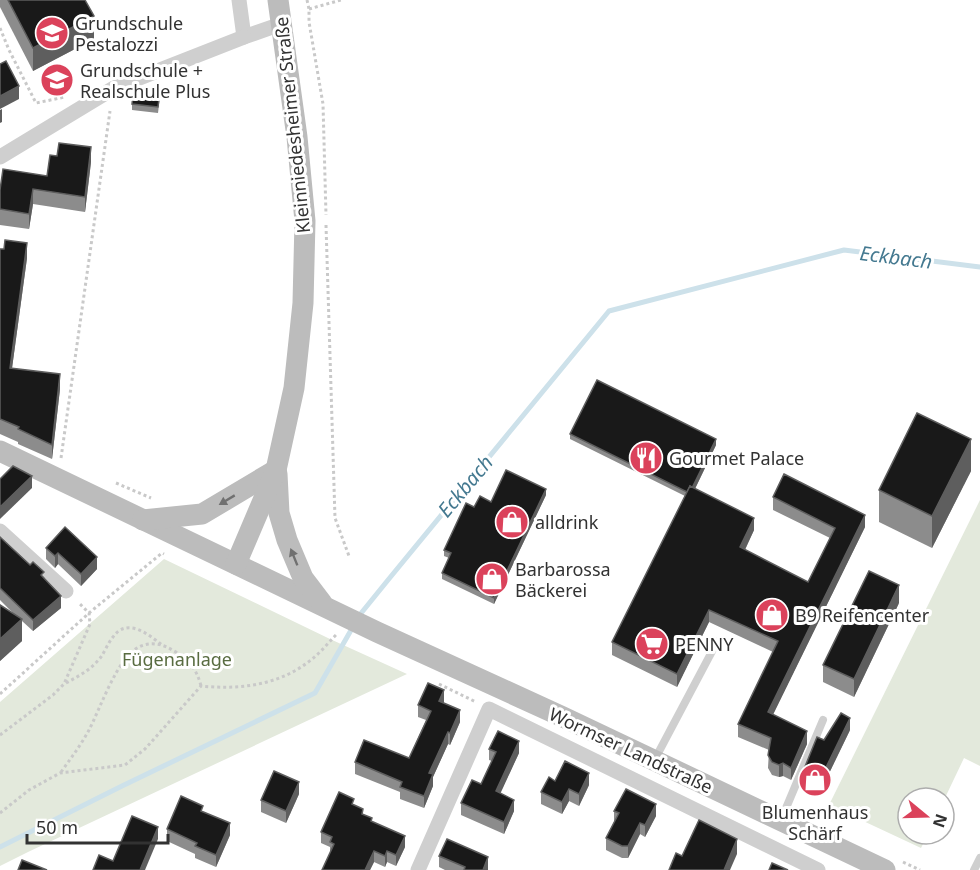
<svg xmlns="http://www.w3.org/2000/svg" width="980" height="870" viewBox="0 0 980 870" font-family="'Noto Sans',sans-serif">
<rect width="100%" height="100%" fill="#fff"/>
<g fill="#e3e9dc">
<path d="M 980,500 L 980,766 L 964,758 L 944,800 L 944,798 L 908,798 L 908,834 L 928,834 L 921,848 L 829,805 Z"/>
<path d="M 164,559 L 330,639 L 407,674 L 28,852 L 0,866 L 0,702 Z"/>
</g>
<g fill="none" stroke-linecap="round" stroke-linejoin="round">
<g stroke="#cde1ea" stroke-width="5">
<path d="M 358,617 L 388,580 L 609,311 L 844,250 L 980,267"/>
<path d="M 0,847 L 122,786 L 315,693 L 354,625"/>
</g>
<g stroke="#c9c9c9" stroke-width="3" stroke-dasharray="3 3" stroke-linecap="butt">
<path d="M 307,0 L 309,9 L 309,22 L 323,104 L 326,215"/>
<path d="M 309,9 L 341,0"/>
<path d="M 0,28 L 9,50 L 36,103 L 65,97"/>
<path d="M 326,225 L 335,518 L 349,556"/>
<path d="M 61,458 L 110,111"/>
<path d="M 116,483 L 151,498"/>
<path d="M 66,683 C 79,676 92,669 101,657 C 105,651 108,643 113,637 C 127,617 148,634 162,645"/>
<path d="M 439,684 L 476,702"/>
<path d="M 0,694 L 89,613 L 162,553 L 164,554"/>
<path d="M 0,735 L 53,695 L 64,684 L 90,624 L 89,613 L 78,602"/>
<path d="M 61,772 C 71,758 81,745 89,730 C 100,709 118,656 139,647 C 151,641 163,644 174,651 C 189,659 197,670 201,686"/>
<path d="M 0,813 L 29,790 L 60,773 L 125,765 L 145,749 L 201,686 C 240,690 281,685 312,659 C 321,652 328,643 336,635"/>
<path d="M 903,862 L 920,870"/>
</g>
<g stroke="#cfcfcf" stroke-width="8">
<path d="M 655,759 L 717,642"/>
<path d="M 781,820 L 823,720"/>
<path d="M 974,870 L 980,858"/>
</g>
<g stroke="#cfcfcf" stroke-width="15">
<path d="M 239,0 L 244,37 L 281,24"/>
<path d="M 0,157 L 114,88 L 244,37"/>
<path d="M 0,531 L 66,591"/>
<path d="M 418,870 L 489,709 L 818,870"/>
</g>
<g stroke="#bcbcbc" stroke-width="21">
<path d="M 0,451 L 377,632 L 563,717 L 885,870"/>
<path d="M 277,474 L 279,513 L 287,540 L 303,578 L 322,603"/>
<path d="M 143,520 L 202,514 L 276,470"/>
<path d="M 236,564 L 276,470 L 294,388 L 303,303 L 305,221 L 297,137 L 278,0"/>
</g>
</g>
<g fill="#8c8c8c">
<path d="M 0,0 L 85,0 L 94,39 L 33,71 L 0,7 Z"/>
<path d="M 160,96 L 158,113 L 132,110 L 132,104 Z"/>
<path d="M 91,162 L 85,212 L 33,204 L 29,229 L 0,225 L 0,190 Z"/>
<path d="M 0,249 L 27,258 L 12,368 L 60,389 L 52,459 L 18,444 L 18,442 L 0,434 Z"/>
<path d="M 570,434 L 716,445 L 695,489 L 754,530 L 745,550 L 808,582 L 830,538 L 773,510 L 773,497 L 865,527 L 773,714 L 807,744 L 791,780 L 783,776 L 779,777 L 772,775 L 768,768 L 769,750 L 738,737 L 738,724 L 773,652 L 709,622 L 677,687 L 612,655 L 612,642 L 685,496 L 570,439 Z"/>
<path d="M 971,471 L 932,548 L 879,522 L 879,490 Z"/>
<path d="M 546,495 L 494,604 L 442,579 L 442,573 L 449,558 L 444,556 L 444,550 L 474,507 L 491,502 Z"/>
<path d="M 0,537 L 44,577 L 61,608 L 33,631 L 22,621 L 22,641 L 0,661 L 0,605 L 15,615 L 0,600 Z"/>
<path d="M 46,548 L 97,569 L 81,586 L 58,564 L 55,568 L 46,559 Z"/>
<path d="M 899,603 L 854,697 L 823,682 L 823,665 Z"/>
<path d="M 444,702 L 444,703 L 460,722 L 450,745 L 448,744 L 433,777 L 433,786 L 424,808 L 400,799 L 400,792 L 355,774 L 355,762 L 409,758 L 426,720 L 418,717 L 418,705 Z"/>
<path d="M 850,730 L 819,794 L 802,786 L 802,774 L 824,740 Z"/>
<path d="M 489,749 L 519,753 L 500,793 L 514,811 L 504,834 L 461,815 L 461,803 L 481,784 L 492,761 L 489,760 Z"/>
<path d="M 555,781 L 589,785 L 579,806 L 569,801 L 562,814 L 541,804 L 541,792 Z"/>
<path d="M 299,794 L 286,823 L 261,812 L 261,800 Z"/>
<path d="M 354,805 L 363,814 L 405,847 L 396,866 L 387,862 L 385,867 L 374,862 L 370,870 L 322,870 L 330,853 L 330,847 L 321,843 L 321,832 Z"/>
<path d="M 614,811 L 656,816 L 645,837 L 640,834 L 628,858 L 622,858 L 606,850 L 606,838 L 614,822 Z"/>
<path d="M 203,812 L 230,835 L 216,867 L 195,858 L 195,854 L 167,841 L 167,829 Z"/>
<path d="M 439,856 L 488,869 L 488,870 L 445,870 L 439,867 Z"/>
</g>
<g fill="#5e5e5e">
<path d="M 94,16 L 94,39 L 33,71 L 33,48 Z"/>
<path d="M 19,86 L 19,99 L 0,109 L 0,96 Z"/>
<path d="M 2,109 L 2,122 L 0,123 L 0,110 Z"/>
<path d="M 91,147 L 91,162 L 85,212 L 85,197 Z"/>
<path d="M 33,189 L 33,204 L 29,229 L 29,214 Z"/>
<path d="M 27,243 L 27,258 L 10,383 L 10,368 Z"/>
<path d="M 60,374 L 60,389 L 52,459 L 52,445 Z"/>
<path d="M 716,439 L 716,445 L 690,499 L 690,493 Z"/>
<path d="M 971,439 L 971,471 L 932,548 L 932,516 Z"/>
<path d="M 32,476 L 32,488 L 0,519 L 0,507 Z"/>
<path d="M 546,489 L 546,495 L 494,604 L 494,598 Z"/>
<path d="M 865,515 L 865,527 L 768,725 L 768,712 Z"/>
<path d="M 754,518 L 754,530 L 740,560 L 740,547 Z"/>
<path d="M 58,553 L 58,564 L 55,568 L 55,556 Z"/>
<path d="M 97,557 L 97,569 L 81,586 L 81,574 Z"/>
<path d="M 899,585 L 899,603 L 854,697 L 854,679 Z"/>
<path d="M 61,596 L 61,608 L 33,631 L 33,620 Z"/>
<path d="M 709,610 L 709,622 L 677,687 L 677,674 Z"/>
<path d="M 22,619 L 22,641 L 0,661 L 0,639 Z"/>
<path d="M 444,690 L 444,702 L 439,713 L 439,701 Z"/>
<path d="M 460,710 L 460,722 L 450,745 L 450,733 Z"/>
<path d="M 850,718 L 850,730 L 819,794 L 819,782 Z"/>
<path d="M 807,731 L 807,744 L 791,780 L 791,768 Z"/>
<path d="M 448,732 L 448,744 L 433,777 L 433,786 L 424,808 L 424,796 L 429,773 Z"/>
<path d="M 519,741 L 519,753 L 496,803 L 496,791 Z"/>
<path d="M 783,763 L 783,776 L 779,777 L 779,765 Z"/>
<path d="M 589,773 L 589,785 L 579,806 L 579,794 Z"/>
<path d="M 299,782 L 299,794 L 286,823 L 286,811 Z"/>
<path d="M 569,789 L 569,801 L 562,814 L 562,802 Z"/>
<path d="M 514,800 L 514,811 L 504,834 L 504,822 Z"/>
<path d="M 656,804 L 656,816 L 645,837 L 645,825 Z"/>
<path d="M 230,823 L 230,835 L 216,867 L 216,855 Z"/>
<path d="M 640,823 L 640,834 L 628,858 L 628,846 Z"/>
<path d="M 158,827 L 158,839 L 145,870 L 140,870 Z"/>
<path d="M 405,836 L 405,847 L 396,866 L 396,855 Z"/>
<path d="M 737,839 L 737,854 L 730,870 L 724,870 Z"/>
<path d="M 374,851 L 374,862 L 370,870 L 365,870 Z"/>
<path d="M 387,851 L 387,862 L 385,867 L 385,856 Z"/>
<path d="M 488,857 L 488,870 L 483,870 Z"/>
</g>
<g fill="#191919" stroke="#5e5e5e" stroke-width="1.5">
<path d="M 8,0 L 85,0 L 94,16 L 33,48 Z"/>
<path d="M 6,61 L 19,86 L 0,96 L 0,64 Z"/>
<path d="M 134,87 L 160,90 L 158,107 L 132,104 Z"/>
<path d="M 59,143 L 91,147 L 85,197 L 33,189 L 29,214 L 0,209 L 0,190 L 3,169 L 47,176 L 50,155 L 57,156 Z"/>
<path d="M 5,240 L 27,243 L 10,368 L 60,374 L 52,445 L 18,429 L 19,427 L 0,419 L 0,249 L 4,249 Z"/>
<path d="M 597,380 L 716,439 L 692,488 L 690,486 L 687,492 L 570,434 Z"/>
<path d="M 917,413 L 971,439 L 932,516 L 879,490 Z"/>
<path d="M 13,466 L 32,476 L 0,507 L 0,479 Z"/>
<path d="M 506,470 L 546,489 L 494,598 L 442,573 L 451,553 L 444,550 L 466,503 L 474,507 L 480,496 L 491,502 Z"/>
<path d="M 784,474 L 865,515 L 768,712 L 807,731 L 791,768 L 783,763 L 779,765 L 772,762 L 768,755 L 771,738 L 738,724 L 778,641 L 709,610 L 677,674 L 612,642 L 690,486 L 754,518 L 740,547 L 808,582 L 835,528 L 773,497 Z"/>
<path d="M 65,527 L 97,557 L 81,574 L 58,553 L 55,556 L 46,548 Z"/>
<path d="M 0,537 L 30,565 L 33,562 L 44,572 L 41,575 L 61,596 L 33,620 L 0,588 Z"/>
<path d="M 869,571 L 899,585 L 854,679 L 823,665 Z"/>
<path d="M 0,605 L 22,619 L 0,639 Z"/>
<path d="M 428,683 L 444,690 L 439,701 L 460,710 L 450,733 L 448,732 L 429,773 L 433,774 L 424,796 L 400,787 L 402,782 L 355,762 L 364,740 L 409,758 L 431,711 L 418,705 Z"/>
<path d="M 841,713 L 850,718 L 819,782 L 802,774 L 817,737 L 824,740 Z"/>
<path d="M 498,731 L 519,741 L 496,791 L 514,800 L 504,822 L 461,803 L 472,780 L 481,784 L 496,752 L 489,749 Z"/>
<path d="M 565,761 L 589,773 L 579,794 L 569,789 L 562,802 L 541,792 L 549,777 L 555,781 Z"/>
<path d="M 274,771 L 299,782 L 286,811 L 261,800 Z"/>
<path d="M 626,789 L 656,804 L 645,825 L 640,823 L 628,846 L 622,846 L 606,838 L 619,813 L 614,811 Z"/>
<path d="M 339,792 L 354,799 L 352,804 L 363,809 L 362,814 L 372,818 L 371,821 L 405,836 L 396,855 L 387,851 L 385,856 L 374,851 L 365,870 L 322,870 L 334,844 L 330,842 L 332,837 L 321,832 Z"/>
<path d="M 181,796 L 203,806 L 201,811 L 230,823 L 216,855 L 195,846 L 197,843 L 167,829 Z"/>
<path d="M 132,816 L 158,827 L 140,870 L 93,870 L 99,855 L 113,861 Z"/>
<path d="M 699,820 L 737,839 L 724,870 L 669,870 L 676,853 L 682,856 Z"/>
<path d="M 447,839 L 488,857 L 483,870 L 464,870 L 465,867 L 439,856 Z"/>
<path d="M 22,860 L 47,870 L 18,870 Z"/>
<path d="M 772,863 L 788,870 L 769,870 Z"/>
</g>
<defs><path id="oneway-solid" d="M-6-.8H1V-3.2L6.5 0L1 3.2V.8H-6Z" transform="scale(1.5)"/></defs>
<g fill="#707070">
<use href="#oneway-solid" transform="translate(227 500) rotate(149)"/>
<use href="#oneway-solid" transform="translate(294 557) rotate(-112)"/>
</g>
<defs>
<symbol id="school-disc" viewBox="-11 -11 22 22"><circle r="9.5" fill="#db425b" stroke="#fff"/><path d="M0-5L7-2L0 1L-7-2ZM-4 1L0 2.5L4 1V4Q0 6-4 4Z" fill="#fff"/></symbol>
<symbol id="restaurant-disc" viewBox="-11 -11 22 22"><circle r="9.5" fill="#db425b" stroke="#fff"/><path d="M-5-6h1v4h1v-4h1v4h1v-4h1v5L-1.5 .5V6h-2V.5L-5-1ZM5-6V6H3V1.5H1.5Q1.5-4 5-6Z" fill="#fff"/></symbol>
<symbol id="shop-disc" viewBox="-11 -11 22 22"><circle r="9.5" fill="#db425b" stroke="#fff"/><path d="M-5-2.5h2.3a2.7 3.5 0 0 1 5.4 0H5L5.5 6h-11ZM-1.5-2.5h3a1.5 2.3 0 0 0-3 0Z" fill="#fff"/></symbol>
<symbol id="supermarket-disc" viewBox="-11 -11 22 22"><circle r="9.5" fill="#db425b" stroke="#fff"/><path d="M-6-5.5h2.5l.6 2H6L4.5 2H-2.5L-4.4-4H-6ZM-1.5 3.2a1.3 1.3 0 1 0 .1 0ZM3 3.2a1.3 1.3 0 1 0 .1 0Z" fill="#fff"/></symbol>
</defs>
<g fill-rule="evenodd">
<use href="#school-disc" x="33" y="14" width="38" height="38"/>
<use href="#school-disc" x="38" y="61" width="38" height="38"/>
<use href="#restaurant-disc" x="627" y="439" width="38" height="38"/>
<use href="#shop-disc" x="493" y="503" width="38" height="38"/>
<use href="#shop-disc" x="473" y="560" width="38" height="38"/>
<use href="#shop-disc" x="753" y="596" width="38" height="38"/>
<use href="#supermarket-disc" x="633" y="625" width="38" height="38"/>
<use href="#shop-disc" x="796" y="761" width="38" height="38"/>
</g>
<g text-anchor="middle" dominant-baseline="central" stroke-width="6" stroke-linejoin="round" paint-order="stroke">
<g font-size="18" fill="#323232" stroke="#fff" text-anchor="start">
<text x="75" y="23">Grundschule<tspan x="75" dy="21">Pestalozzi</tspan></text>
<text x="80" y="70">Grundschule +<tspan x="80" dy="21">Realschule Plus</tspan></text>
<text x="669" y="458">Gourmet Palace</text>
<text x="535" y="522">alldrink</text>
<text x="515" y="569">Barbarossa<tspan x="515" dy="21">Bäckerei</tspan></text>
<text x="795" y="615">B9 Reifencenter</text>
<text x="675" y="644">PENNY</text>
<text x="815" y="812" text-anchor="middle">Blumenhaus<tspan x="815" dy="21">Schärf</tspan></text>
</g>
<g font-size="18" fill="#323232" stroke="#fff">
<text transform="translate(292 125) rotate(-96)">Kleinniedesheimer Straße</text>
<text transform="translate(631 750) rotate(25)">Wormser Landstraße</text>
</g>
<g font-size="18" fill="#596c41" stroke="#fff">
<text x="177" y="659">Fügenanlage</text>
</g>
<g font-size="20" font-style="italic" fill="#447990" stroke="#fff">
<text transform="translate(896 257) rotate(7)">Eckbach</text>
<text transform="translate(465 486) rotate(-50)">Eckbach</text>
</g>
</g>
<g transform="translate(926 816) rotate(109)"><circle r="28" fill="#ffffff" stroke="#adadad" stroke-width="1.5"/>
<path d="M0-4.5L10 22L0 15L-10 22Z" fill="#db425b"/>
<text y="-9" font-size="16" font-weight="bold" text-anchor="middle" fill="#323232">N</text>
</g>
<path d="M27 834v9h141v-9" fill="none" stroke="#323232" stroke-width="3"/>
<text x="36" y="834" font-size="18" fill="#323232" stroke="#ffffff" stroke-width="4.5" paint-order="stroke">50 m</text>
</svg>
